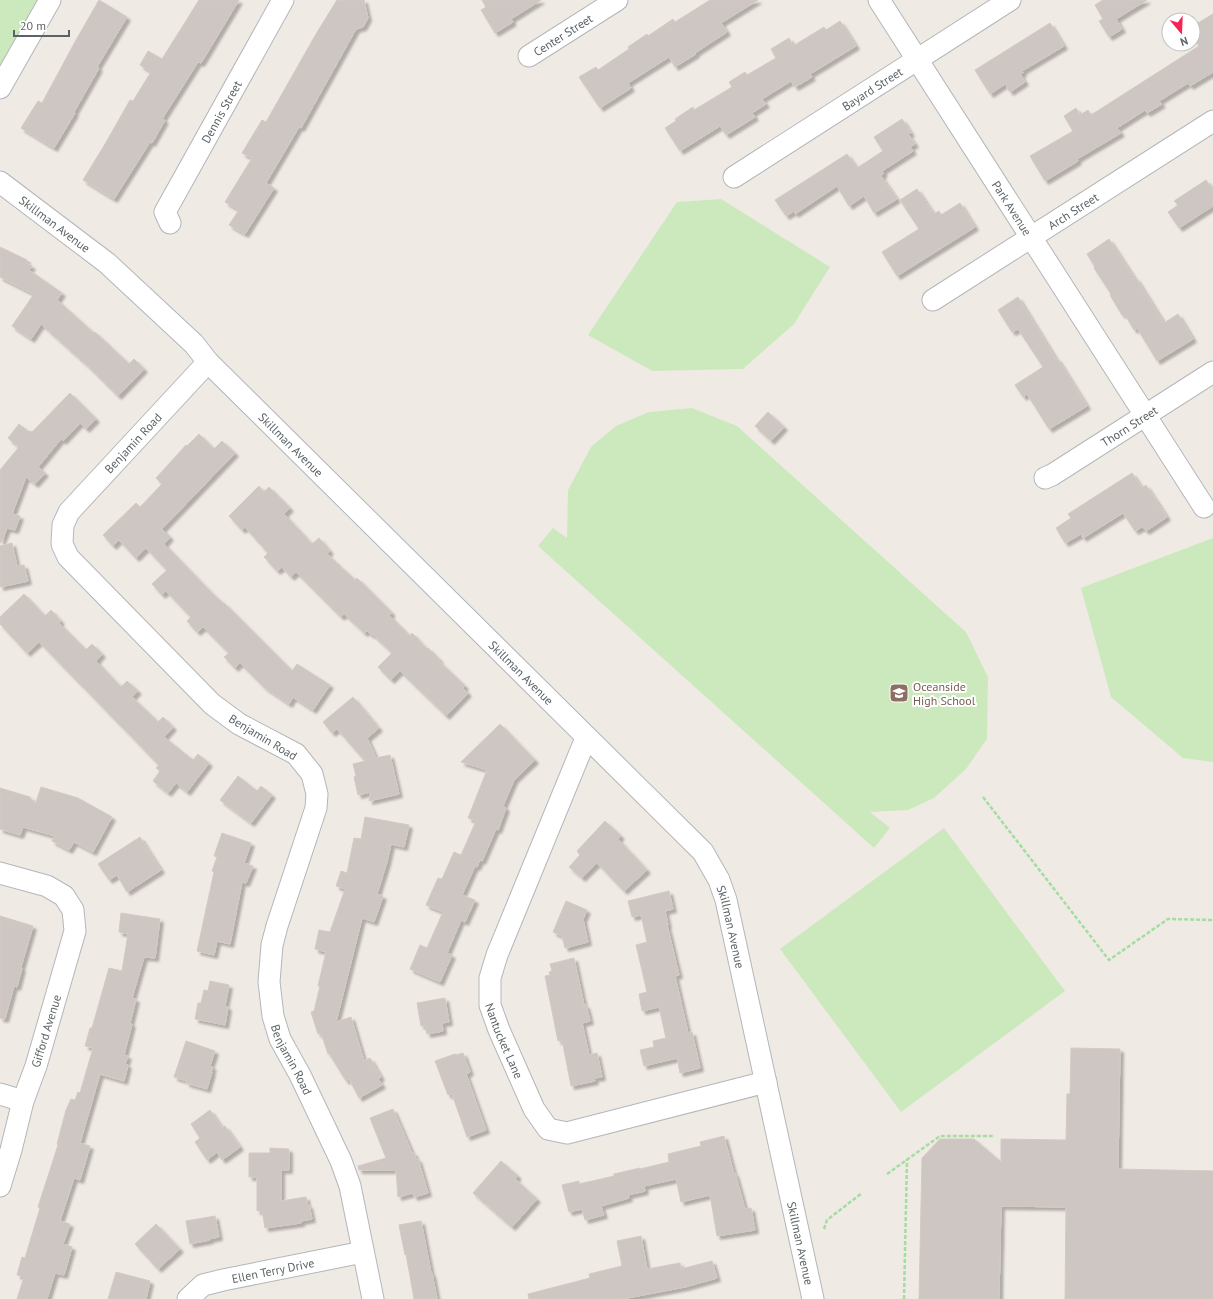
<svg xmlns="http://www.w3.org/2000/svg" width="1213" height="1299" viewBox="0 0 1213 1299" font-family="'PT Sans',sans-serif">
<defs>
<filter id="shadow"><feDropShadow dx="3.5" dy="3.5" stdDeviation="1" flood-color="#0004"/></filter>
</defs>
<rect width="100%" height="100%" fill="#f0eae4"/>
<g fill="#cce9be">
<path d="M 0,0 L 48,0 L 0,83 Z"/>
<path d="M 721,199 L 830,267 L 794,324 L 743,369 L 652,371 L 588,335 L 677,202 Z"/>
<path d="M 692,408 L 737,426 L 966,632 L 988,677 L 987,739 L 966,769 L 934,798 L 908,810 L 870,812 L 890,828 L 874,848 L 538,546 L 553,528 L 567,538 L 568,490 L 591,447 L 616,426 L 649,412 Z"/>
<path d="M 1213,538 L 1213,762 L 1183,758 L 1111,697 L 1081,588 Z"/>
<path d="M 944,828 L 1065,991 L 901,1112 L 780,949 Z"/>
</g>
<g fill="#cdc6c3" stroke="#d5c9c2" filter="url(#shadow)">
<path d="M 99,0 L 127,17 L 97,67 L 99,68 L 74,112 L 75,113 L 54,148 L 21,128 L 38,101 L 42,103 L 76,40 Z"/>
<path d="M 199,0 L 239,0 L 201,63 L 198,62 L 162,119 L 165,120 L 152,143 L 150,142 L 114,199 L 83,180 L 105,144 L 130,100 L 133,101 L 151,72 L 140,65 L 148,51 L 162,59 Z"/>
<path d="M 337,0 L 364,0 L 368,18 L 363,27 L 356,29 L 301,128 L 299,127 L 266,183 L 274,188 L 245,234 L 229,225 L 239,210 L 225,202 L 252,158 L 242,153 L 262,120 L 266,122 L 316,34 Z"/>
<path d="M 482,0 L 541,0 L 511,19 L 513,22 L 495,33 L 481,10 L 486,7 Z"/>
<path d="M 710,0 L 758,0 L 721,23 L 727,32 L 695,53 L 696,54 L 675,67 L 669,57 L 628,83 L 631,88 L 600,108 L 579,77 L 596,67 L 598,70 L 629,49 L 628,47 L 647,34 L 648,36 L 673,19 L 675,22 Z"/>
<path d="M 1103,0 L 1147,0 L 1116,19 L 1122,29 L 1109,37 L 1099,21 L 1103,19 L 1095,5 Z"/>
<path d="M 1213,14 L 1213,72 L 1190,86 L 1188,83 L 1159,101 L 1162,104 L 1147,113 L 1145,110 L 1117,128 L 1121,133 L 1077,159 L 1078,161 L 1045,181 L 1030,156 L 1073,131 L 1064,116 L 1076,108 L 1080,115 L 1088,110 L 1091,115 L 1199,46 L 1194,38 L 1198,35 L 1193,26 Z"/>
<path d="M 840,21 L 856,46 L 810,74 L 812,77 L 795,87 L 791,81 L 762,99 L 766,104 L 752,113 L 755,117 L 726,135 L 720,126 L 680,151 L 665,128 L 676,121 L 675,119 L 693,107 L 694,110 L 732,87 L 729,82 L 745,72 L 747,75 L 776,58 L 771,49 L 789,38 L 793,46 L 824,27 L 826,30 Z"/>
<path d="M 1050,23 L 1064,46 L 1022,71 L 1023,73 L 1020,74 L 1025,82 L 1010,92 L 1005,84 L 990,94 L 975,70 Z"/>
<path d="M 902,119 L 911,133 L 908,134 L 915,144 L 910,147 L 913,151 L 882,171 L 884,173 L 881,176 L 897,199 L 874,213 L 864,196 L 849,206 L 837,186 L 795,214 L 794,211 L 786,216 L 775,200 L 847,154 L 857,168 L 883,151 L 874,137 Z"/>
<path d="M 1206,180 L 1213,191 L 1213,206 L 1179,228 L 1168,212 L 1178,205 L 1174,201 Z"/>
<path d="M 917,189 L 934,214 L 939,211 L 941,215 L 960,203 L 975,227 L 897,276 L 882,252 L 919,229 L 900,200 Z"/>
<path d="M 1109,239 L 1135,279 L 1136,278 L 1164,323 L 1178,314 L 1193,339 L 1157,361 L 1137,328 L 1134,330 L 1124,313 L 1122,315 L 1110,295 L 1111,294 L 1094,268 L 1095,267 L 1087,254 Z"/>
<path d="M 0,247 L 27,260 L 26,263 L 32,266 L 29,270 L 62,293 L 57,300 L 94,333 L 95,332 L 129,364 L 134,359 L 144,369 L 118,396 L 90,368 L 41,324 L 31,339 L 12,326 L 34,294 L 0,277 Z"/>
<path d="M 1018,297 L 1056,359 L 1057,358 L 1087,406 L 1049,429 L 1027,394 L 1023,397 L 1015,385 L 1043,367 L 1018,329 L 1012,332 L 998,310 Z"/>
<path d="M 70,393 L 96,419 L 86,429 L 80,423 L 63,441 L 61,439 L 38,467 L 45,473 L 35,484 L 26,477 L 12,514 L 20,516 L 15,530 L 7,528 L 1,543 L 0,542 L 0,470 L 19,447 L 8,438 L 19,424 L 29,432 L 30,431 L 32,432 Z"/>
<path d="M 768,412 L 784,427 L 771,441 L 755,426 Z"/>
<path d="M 199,434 L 214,449 L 222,441 L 235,453 L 162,529 L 170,537 L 164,544 L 214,595 L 224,604 L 224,603 L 292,671 L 297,664 L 330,685 L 313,710 L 293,697 L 289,704 L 264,687 L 240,663 L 235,668 L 224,657 L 229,653 L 203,627 L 197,632 L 187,621 L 191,617 L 166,591 L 162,595 L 152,584 L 167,570 L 146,548 L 136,558 L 119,540 L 113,546 L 103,535 L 136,503 L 140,507 L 162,484 L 156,478 L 186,445 L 187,446 Z"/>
<path d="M 1132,473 L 1142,488 L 1146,485 L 1167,517 L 1146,531 L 1142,527 L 1135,531 L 1123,513 L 1083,538 L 1081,534 L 1065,543 L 1056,528 L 1071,518 L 1068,514 Z"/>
<path d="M 259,486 L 264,492 L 269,487 L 290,508 L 284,514 L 312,544 L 319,538 L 330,551 L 327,554 L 355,580 L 357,578 L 392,613 L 389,615 L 410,636 L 412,633 L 427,649 L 428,648 L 440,660 L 439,661 L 465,686 L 463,688 L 468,693 L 446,716 L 400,671 L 391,680 L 378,667 L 392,653 L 372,634 L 371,635 L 367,631 L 364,633 L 344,614 L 341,617 L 296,572 L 291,577 L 282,567 L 277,571 L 264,557 L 268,553 L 245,527 L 242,530 L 229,516 Z"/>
<path d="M 12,543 L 17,566 L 24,565 L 28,581 L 0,587 L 0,546 Z"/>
<path d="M 24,594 L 45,616 L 51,610 L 61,621 L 59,623 L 86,650 L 92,644 L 102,654 L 96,661 L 121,687 L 127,681 L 138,691 L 132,697 L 158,722 L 163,717 L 173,727 L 164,737 L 193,760 L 198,754 L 209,763 L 187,792 L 176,783 L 168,793 L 153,781 L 160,771 L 156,768 L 159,765 L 85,689 L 39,642 L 27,653 L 0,624 L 0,617 Z"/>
<path d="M 353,697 L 379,728 L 367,738 L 376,758 L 390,755 L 399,794 L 369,801 L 370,792 L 358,795 L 354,777 L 356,776 L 353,764 L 365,761 L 337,729 L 332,733 L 323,722 Z"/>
<path d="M 500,724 L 535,760 L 514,780 L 503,806 L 506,808 L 498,830 L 496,829 L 482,861 L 480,860 L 477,867 L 475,866 L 462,895 L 475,900 L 465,922 L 461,920 L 447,953 L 452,955 L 440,982 L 410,969 L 420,945 L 427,948 L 443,912 L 426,905 L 438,878 L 442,879 L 454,852 L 461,855 L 476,821 L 468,818 L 487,770 L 461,762 Z"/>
<path d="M 238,776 L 257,791 L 261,786 L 272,795 L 251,823 L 220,800 Z"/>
<path d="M 41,787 L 78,798 L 112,817 L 93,852 L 74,842 L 69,850 L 52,841 L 55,836 L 23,827 L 20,835 L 0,829 L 0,788 L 30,797 L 35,805 Z"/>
<path d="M 365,817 L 409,825 L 404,847 L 391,844 L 387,862 L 377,894 L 383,896 L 374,922 L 362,918 L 336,1022 L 351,1017 L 364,1061 L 370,1058 L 381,1077 L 378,1079 L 382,1085 L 359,1098 L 349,1079 L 346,1081 L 328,1052 L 328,1054 L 321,1033 L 318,1034 L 311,1012 L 314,1011 L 320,986 L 318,986 L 326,952 L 315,949 L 319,930 L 330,932 L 345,889 L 336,886 L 341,871 L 347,873 L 354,838 L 361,839 Z"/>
<path d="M 605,821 L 621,836 L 618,839 L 647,870 L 624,891 L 597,863 L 582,878 L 569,867 L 580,855 L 577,851 Z"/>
<path d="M 222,833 L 251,843 L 244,863 L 253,866 L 246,883 L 242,882 L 230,944 L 217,941 L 214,955 L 197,951 L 214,872 L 212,871 L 217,857 L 214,856 Z"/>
<path d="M 140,837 L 161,870 L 127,892 L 117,875 L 109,880 L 98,864 Z"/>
<path d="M 669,891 L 673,909 L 665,911 L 668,925 L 667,925 L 679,975 L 675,976 L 688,1033 L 692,1032 L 700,1068 L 680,1073 L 677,1058 L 644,1066 L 640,1050 L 654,1047 L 653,1041 L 666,1038 L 659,1007 L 642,1011 L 639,994 L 647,992 L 636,945 L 647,942 L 641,915 L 632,917 L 628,901 Z"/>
<path d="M 566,901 L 587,910 L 583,919 L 588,942 L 565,948 L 562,936 L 553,932 Z"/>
<path d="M 121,913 L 160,919 L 155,958 L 144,957 L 132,998 L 136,999 L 130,1023 L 132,1024 L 124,1055 L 128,1056 L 125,1064 L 128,1065 L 124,1081 L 100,1074 L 80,1143 L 90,1146 L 80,1180 L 74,1178 L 60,1221 L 70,1224 L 63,1244 L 72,1247 L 64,1275 L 55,1273 L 47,1299 L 17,1299 L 24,1277 L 17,1275 L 22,1257 L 25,1258 L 40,1208 L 38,1207 L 58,1145 L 57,1144 L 66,1110 L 71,1099 L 75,1100 L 78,1092 L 80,1093 L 93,1048 L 85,1046 L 90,1028 L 92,1028 L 109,968 L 122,971 L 128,934 L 119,932 Z"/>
<path d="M 0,916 L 33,926 L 21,967 L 22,968 L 17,987 L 14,986 L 5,1019 L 0,1018 Z"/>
<path d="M 574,958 L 584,1005 L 586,1005 L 590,1021 L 582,1023 L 589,1055 L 597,1053 L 602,1077 L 594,1078 L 595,1081 L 571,1086 L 562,1040 L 558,1041 L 545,976 L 550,975 L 549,972 L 552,971 L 550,964 Z"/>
<path d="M 210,981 L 229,985 L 225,1006 L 228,1007 L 225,1025 L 195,1019 L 198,1003 L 201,1003 L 204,990 L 208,991 Z"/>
<path d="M 445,998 L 449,1022 L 442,1023 L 443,1031 L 427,1034 L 425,1025 L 421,1026 L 417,1003 Z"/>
<path d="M 186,1041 L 215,1051 L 210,1066 L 213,1067 L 211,1072 L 212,1072 L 207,1089 L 186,1083 L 187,1081 L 174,1077 Z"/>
<path d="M 1071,1048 L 1120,1049 L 1118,1169 L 1213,1171 L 1213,1299 L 1065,1299 L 1066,1207 L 1001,1206 L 999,1299 L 919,1299 L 922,1158 L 940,1139 L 974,1139 L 1001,1162 L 1001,1139 L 1066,1140 L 1067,1094 L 1070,1094 Z"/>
<path d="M 463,1053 L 470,1072 L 466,1074 L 486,1130 L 467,1137 L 452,1094 L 448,1095 L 435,1061 L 455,1054 L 456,1055 Z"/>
<path d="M 393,1109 L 412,1153 L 414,1153 L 416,1159 L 418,1159 L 428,1193 L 414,1197 L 413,1193 L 398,1197 L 396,1170 L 359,1170 L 358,1166 L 386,1158 L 370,1118 Z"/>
<path d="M 210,1110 L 222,1128 L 225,1126 L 240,1147 L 222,1160 L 217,1152 L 207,1160 L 195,1142 L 200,1138 L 191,1124 Z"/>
<path d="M 724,1136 L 734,1174 L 735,1173 L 745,1209 L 751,1208 L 755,1230 L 717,1236 L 710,1195 L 681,1202 L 676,1179 L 644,1186 L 645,1191 L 628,1195 L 629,1198 L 601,1206 L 604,1215 L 585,1220 L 582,1209 L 569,1212 L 562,1185 L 579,1181 L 579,1184 L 614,1176 L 614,1174 L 640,1168 L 640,1169 L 669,1162 L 668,1154 L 701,1146 L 700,1142 Z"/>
<path d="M 270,1148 L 289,1149 L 289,1170 L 281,1170 L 281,1201 L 306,1197 L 307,1205 L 309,1205 L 312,1219 L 301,1221 L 301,1223 L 265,1228 L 262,1210 L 257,1211 L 257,1177 L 249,1177 L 249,1153 L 270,1153 Z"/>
<path d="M 501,1161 L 518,1176 L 515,1179 L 537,1199 L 512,1227 L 473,1193 Z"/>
<path d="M 215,1216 L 219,1237 L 209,1239 L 210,1240 L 190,1244 L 186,1221 Z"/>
<path d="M 421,1221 L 431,1273 L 432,1273 L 437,1299 L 414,1299 L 406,1254 L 405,1255 L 399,1225 Z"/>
<path d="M 156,1224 L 180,1249 L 158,1269 L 135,1244 Z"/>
<path d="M 641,1236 L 647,1269 L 680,1263 L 681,1269 L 712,1261 L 717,1278 L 685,1287 L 622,1299 L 529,1299 L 528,1294 L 590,1278 L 589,1274 L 622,1266 L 617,1241 Z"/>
<path d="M 116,1272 L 150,1281 L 146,1299 L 108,1299 Z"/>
</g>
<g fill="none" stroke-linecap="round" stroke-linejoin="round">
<defs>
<g id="street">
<path id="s1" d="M 879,0 L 1204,507"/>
<path id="s2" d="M 529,56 L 617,0"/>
<path d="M 0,88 L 50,0"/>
<path id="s3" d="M 734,177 L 1010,0"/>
<path id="s4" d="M 0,182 L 107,263 L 194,344 L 208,362 L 703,852 L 719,880 L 726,900 L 813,1299"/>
<path id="s5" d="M 170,223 L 165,212 L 283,0"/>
<path id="s6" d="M 933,300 L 1213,121"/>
<path id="s7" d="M 208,362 L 69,512 L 63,525 L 62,544 L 68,557 L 212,704 L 239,724 L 296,754 L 312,774 L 317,794 L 316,808 L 277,926 L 272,945 L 269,982 L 273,1016 L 280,1039 L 300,1075 L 341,1161 L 350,1186 L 373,1299"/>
<path id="s8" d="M 1045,478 L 1052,475 L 1213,372"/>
<path id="s9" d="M 586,738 L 497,955 L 490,978 L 490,1005 L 499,1030 L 534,1109 L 548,1129 L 567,1133 L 766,1082"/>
<path d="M 0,873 L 47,886 L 64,896 L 73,910 L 75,931 L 36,1066 L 23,1101 L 11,1150 L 0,1186"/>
<path d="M 0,1094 L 23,1101"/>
<path id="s10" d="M 188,1299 L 203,1285 L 223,1280 L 363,1252"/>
</g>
</defs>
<use href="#street" stroke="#b2b7ba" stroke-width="23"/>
<g stroke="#a3dda0" stroke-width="2.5" stroke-dasharray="4 2" stroke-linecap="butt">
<path d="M 983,797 L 1109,960 L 1168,919 L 1213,920"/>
<path d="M 887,1174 L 940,1136 L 995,1136"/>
<path d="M 824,1229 L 827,1220 L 862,1193"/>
<path d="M 904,1299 L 907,1159"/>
</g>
<use href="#street" stroke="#fff" stroke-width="21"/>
</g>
<defs>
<symbol id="school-square" viewBox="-11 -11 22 22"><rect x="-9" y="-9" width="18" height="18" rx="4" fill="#8d6e63" stroke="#fff"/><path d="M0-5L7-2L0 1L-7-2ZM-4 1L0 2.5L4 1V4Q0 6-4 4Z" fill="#fff"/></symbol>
</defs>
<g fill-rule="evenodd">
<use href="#school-square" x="888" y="682" width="22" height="22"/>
</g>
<g text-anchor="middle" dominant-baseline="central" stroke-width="4" stroke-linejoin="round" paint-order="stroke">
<g font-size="12" fill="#5c6366" stroke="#fff">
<text stroke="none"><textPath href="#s2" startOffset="40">Center Street</textPath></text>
<text stroke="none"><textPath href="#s3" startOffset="164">Bayard Street</textPath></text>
<text stroke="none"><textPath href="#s5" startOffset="127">Dennis Street</textPath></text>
<text stroke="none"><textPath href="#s1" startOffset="247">Park Avenue</textPath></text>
<text stroke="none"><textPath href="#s6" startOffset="166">Arch Street</textPath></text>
<text stroke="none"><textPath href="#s4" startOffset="69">Skillman Avenue</textPath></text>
<text stroke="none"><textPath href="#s8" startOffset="99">Thorn Street</textPath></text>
<text transform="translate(133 443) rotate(-47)">Benjamin Road</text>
<text stroke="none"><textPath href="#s4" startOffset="393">Skillman Avenue</textPath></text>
<text stroke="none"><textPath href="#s4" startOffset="717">Skillman Avenue</textPath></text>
<text transform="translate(263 737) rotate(31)">Benjamin Road</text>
<text stroke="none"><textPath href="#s4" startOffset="1053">Skillman Avenue</textPath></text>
<text transform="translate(46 1031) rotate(-73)">Gifford Avenue</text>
<text stroke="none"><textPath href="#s9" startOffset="324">Nantucket Lane</textPath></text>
<text stroke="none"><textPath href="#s7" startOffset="879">Benjamin Road</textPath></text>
<text stroke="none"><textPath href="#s4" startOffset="1377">Skillman Avenue</textPath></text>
<text stroke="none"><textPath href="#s10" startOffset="92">Ellen Terry Drive</textPath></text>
</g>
<g font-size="12" fill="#785e54" stroke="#fff" text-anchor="start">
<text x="913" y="686">Oceanside<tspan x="913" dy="14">High School</tspan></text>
</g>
</g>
<g transform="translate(1181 32) rotate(161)"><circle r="19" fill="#ffffff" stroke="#bec1c2"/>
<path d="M0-3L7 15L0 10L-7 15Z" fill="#f82253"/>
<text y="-6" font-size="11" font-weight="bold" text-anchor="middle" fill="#5c6366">N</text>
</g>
<path d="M14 30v6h55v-6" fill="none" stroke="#5c6366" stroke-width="2"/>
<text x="20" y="30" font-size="12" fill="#5c6366" stroke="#ffffff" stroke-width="3" paint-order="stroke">20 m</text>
</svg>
